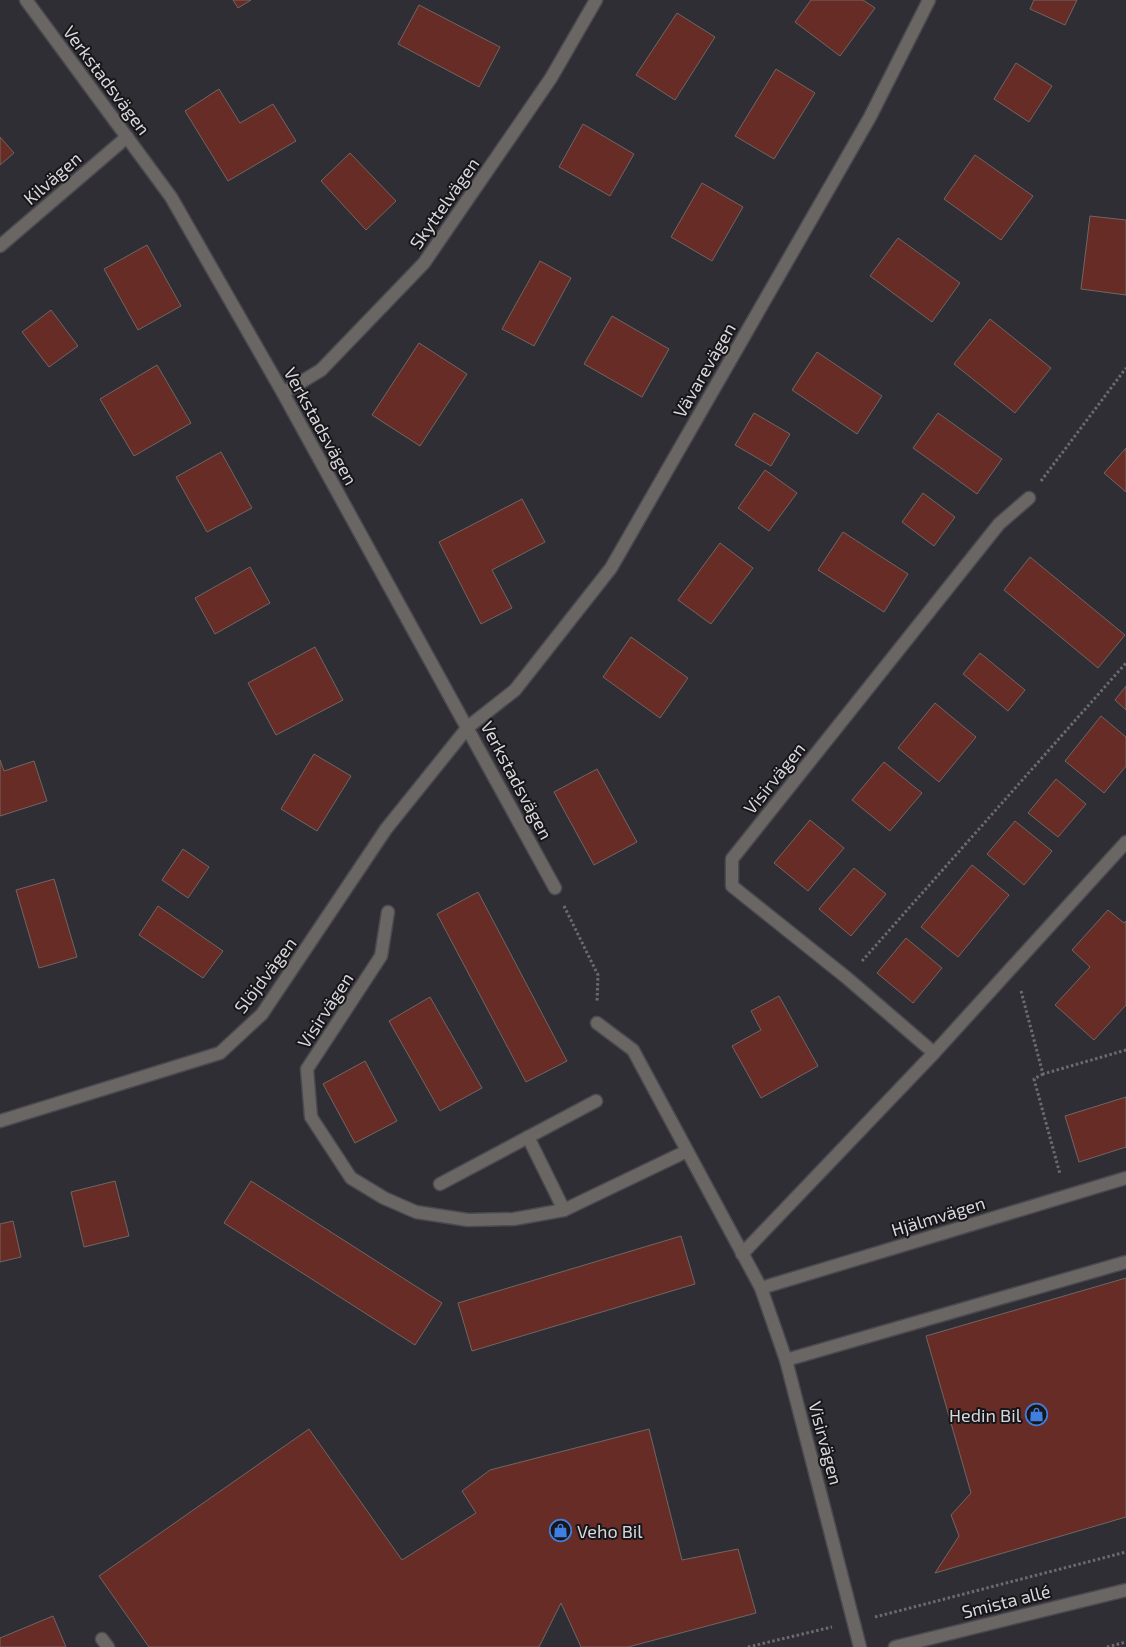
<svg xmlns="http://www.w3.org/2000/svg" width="1126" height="1647" viewBox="0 0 1126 1647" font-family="'Exo 2',sans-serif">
<rect width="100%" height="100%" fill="#2f2e34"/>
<g fill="#682c27" stroke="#6f6665">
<path d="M 233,0 L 251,0 L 238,8 Z"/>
<path d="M 811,0 L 863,0 L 875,8 L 840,56 L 795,22 Z"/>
<path d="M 1034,0 L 1077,0 L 1065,25 L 1030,9 Z"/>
<path d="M 419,5 L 500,47 L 479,87 L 398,44 Z"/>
<path d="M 677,13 L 715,37 L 675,100 L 636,75 Z"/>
<path d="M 1016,63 L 1052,86 L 1029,122 L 994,99 Z"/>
<path d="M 776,69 L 815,93 L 774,159 L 735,136 Z"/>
<path d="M 219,89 L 240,123 L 273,104 L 296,141 L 228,181 L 185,111 Z"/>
<path d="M 583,124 L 634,154 L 610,196 L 559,167 Z"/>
<path d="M 0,137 L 14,153 L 0,165 Z"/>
<path d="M 350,153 L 396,201 L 366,230 L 321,181 Z"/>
<path d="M 975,155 L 1033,196 L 1001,240 L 944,199 Z"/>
<path d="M 702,183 L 743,207 L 712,261 L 671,237 Z"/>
<path d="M 1090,216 L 1126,220 L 1126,295 L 1081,289 Z"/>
<path d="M 898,238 L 960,283 L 932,322 L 870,276 Z"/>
<path d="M 147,245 L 181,306 L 138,330 L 104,269 Z"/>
<path d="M 540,261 L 571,278 L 534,346 L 502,329 Z"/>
<path d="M 51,310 L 78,346 L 49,367 L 22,332 Z"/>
<path d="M 612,316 L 669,349 L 642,397 L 584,364 Z"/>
<path d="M 990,319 L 1051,368 L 1015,413 L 954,364 Z"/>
<path d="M 419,343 L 467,374 L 420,446 L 372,415 Z"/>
<path d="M 817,352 L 882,396 L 857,434 L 792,390 Z"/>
<path d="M 157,365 L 191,423 L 134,456 L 100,399 Z"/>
<path d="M 754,413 L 790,434 L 771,466 L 735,445 Z"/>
<path d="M 938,413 L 1002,459 L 977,494 L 913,448 Z"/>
<path d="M 1126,448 L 1126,492 L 1104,473 Z"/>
<path d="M 221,452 L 252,508 L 207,532 L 176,477 Z"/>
<path d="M 765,470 L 797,493 L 769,531 L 738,508 Z"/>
<path d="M 923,493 L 955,517 L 934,546 L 902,522 Z"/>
<path d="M 522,499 L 545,542 L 492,570 L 512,608 L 481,624 L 439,542 Z"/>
<path d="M 843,532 L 908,574 L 884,612 L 818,570 Z"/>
<path d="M 720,543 L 753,568 L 711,624 L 678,600 Z"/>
<path d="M 1030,557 L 1125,635 L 1098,668 L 1004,590 Z"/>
<path d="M 250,567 L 270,603 L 215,634 L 195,598 Z"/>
<path d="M 631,637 L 688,678 L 660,718 L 603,677 Z"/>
<path d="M 315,647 L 343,700 L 276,735 L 248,683 Z"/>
<path d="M 980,653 L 1025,690 L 1008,711 L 963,674 Z"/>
<path d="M 1126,686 L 1126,710 L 1115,700 Z"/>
<path d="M 935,703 L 976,737 L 939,782 L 898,748 Z"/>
<path d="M 1101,716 L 1126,737 L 1126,766 L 1104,793 L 1065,761 Z"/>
<path d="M 314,754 L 351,776 L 317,831 L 281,809 Z"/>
<path d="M 0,760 L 4,771 L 34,761 L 47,801 L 0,816 Z"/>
<path d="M 884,762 L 922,793 L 890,831 L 852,800 Z"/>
<path d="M 597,769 L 637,842 L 594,865 L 554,792 Z"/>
<path d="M 1056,779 L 1086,804 L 1058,837 L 1028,813 Z"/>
<path d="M 810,820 L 844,848 L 808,891 L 774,863 Z"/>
<path d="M 1015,821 L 1052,851 L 1024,885 L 987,854 Z"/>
<path d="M 183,849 L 209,867 L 188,898 L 162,880 Z"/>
<path d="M 972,865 L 1009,895 L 958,957 L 921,927 Z"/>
<path d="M 854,868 L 886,894 L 851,936 L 819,909 Z"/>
<path d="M 54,879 L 77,957 L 39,968 L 16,890 Z"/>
<path d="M 478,892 L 567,1061 L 526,1082 L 437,914 Z"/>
<path d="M 158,906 L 223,951 L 203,978 L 139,935 Z"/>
<path d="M 1108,910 L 1124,923 L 1126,921 L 1126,1005 L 1094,1040 L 1055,1005 L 1090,967 L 1072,950 Z"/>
<path d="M 906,938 L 942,968 L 913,1003 L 877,973 Z"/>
<path d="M 779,996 L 818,1066 L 761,1098 L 732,1046 L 761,1030 L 751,1011 Z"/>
<path d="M 430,997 L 482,1088 L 440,1111 L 389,1021 Z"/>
<path d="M 365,1061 L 397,1121 L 355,1143 L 323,1084 Z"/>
<path d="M 1126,1097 L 1126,1147 L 1079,1162 L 1065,1116 Z"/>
<path d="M 115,1181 L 129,1236 L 84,1247 L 71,1192 Z"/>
<path d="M 251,1181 L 442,1303 L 415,1345 L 224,1223 Z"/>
<path d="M 13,1221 L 21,1257 L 0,1262 L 0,1224 Z"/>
<path d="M 681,1236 L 695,1284 L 472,1351 L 458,1303 Z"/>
<path d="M 1126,1278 L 1126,1517 L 935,1573 L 959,1536 L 951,1515 L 971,1493 L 926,1336 Z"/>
<path d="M 309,1429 L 402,1560 L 476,1513 L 462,1491 L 490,1470 L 649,1429 L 682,1560 L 738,1549 L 756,1613 L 628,1647 L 581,1647 L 561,1603 L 539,1647 L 149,1647 L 99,1576 Z"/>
<path d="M 53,1616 L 66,1647 L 0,1647 L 0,1638 Z"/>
</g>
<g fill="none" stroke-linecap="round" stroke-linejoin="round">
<defs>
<g id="service">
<path d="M 528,1137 L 564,1210"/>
<path d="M 440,1184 L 596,1101"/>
<path d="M 786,1360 L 1126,1262"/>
<path d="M 102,1639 L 108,1647"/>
</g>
<g id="minor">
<path d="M 26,0 L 171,197 L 283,393 L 555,888"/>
<path d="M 0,246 L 127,137"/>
<path d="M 283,393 L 321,370 L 424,263 L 551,78 L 596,0"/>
<path d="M 388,912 L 381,956 L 307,1069 L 311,1117 L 351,1178 L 384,1198 L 416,1212 L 468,1220 L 514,1219 L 564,1210 L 687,1151"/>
<path d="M 597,1023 L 633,1050 L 761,1288 L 786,1360 L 860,1647"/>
<path d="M 934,1053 L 847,978 L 732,886 L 732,859 L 999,524 L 1029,498"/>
<path d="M 0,1121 L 220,1053 L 262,1014 L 386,829 L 468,727 L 515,690 L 611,568 L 870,117 L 929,0"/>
<path d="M 742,1254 L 934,1053 L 1126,842"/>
<path d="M 761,1288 L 1126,1178"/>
</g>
<path id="tertiary" d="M 895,1647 L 1126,1590"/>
</defs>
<use href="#service" stroke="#4a494f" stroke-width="15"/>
<use href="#minor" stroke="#4a494f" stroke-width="15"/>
<use href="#tertiary" stroke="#4a494f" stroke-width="15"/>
<g stroke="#6c6b70" stroke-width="3" stroke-dasharray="2.5 2.5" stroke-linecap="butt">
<path d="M 1041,481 L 1126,368"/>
<path d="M 564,906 L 598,975 L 597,1002"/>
<path d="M 862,961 L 1126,663"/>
<path d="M 1021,991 L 1043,1074 L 1126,1050"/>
<path d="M 1043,1074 L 1034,1079 L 1060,1174"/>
<path d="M 875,1617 L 1126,1552"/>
<path d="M 748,1647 L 832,1627"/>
<path d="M 1107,1647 L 1126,1642"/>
</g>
<use href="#service" stroke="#696664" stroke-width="12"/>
<use href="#minor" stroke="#696664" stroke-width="12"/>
<use href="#tertiary" stroke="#696664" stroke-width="12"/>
</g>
<defs>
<symbol id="shop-ring" viewBox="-11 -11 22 22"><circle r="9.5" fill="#171619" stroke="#3f7fe0" stroke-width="1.5"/><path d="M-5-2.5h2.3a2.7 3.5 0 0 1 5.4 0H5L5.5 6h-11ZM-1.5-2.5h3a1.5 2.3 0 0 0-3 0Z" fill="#3f7fe0"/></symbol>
</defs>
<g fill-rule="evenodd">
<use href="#shop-ring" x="1024" y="1402" width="25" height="25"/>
<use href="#shop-ring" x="548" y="1518" width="25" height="25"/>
</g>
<g text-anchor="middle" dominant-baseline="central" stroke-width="4" stroke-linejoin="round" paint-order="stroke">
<g font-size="18" fill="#d9d7dc" stroke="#171619">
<text transform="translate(107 80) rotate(53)">Verkstadsvägen</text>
<text transform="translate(52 178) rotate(-41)">Kilvägen</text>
<text transform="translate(444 203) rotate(-55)">Skyttelvägen</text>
<text transform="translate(704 370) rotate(-60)">Vävarevägen</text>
<text transform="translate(321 426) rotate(61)">Verkstadsvägen</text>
<text transform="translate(774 778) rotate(-51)">Visirvägen</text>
<text transform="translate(517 780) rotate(62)">Verkstadsvägen</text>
<text transform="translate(265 975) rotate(-53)">Slöjdvägen</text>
<text transform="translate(325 1010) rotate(-57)">Visirvägen</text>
<text transform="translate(938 1216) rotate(-17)">Hjälmvägen</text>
<text transform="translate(826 1443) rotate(75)">Visirvägen</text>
<text transform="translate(1006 1601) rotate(-14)">Smista allé</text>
</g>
<g font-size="18" fill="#d9d7dc" stroke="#171619" text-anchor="end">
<text x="1021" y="1415">Hedin Bil</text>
<text x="577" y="1531" text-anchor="start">Veho Bil</text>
</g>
</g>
</svg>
